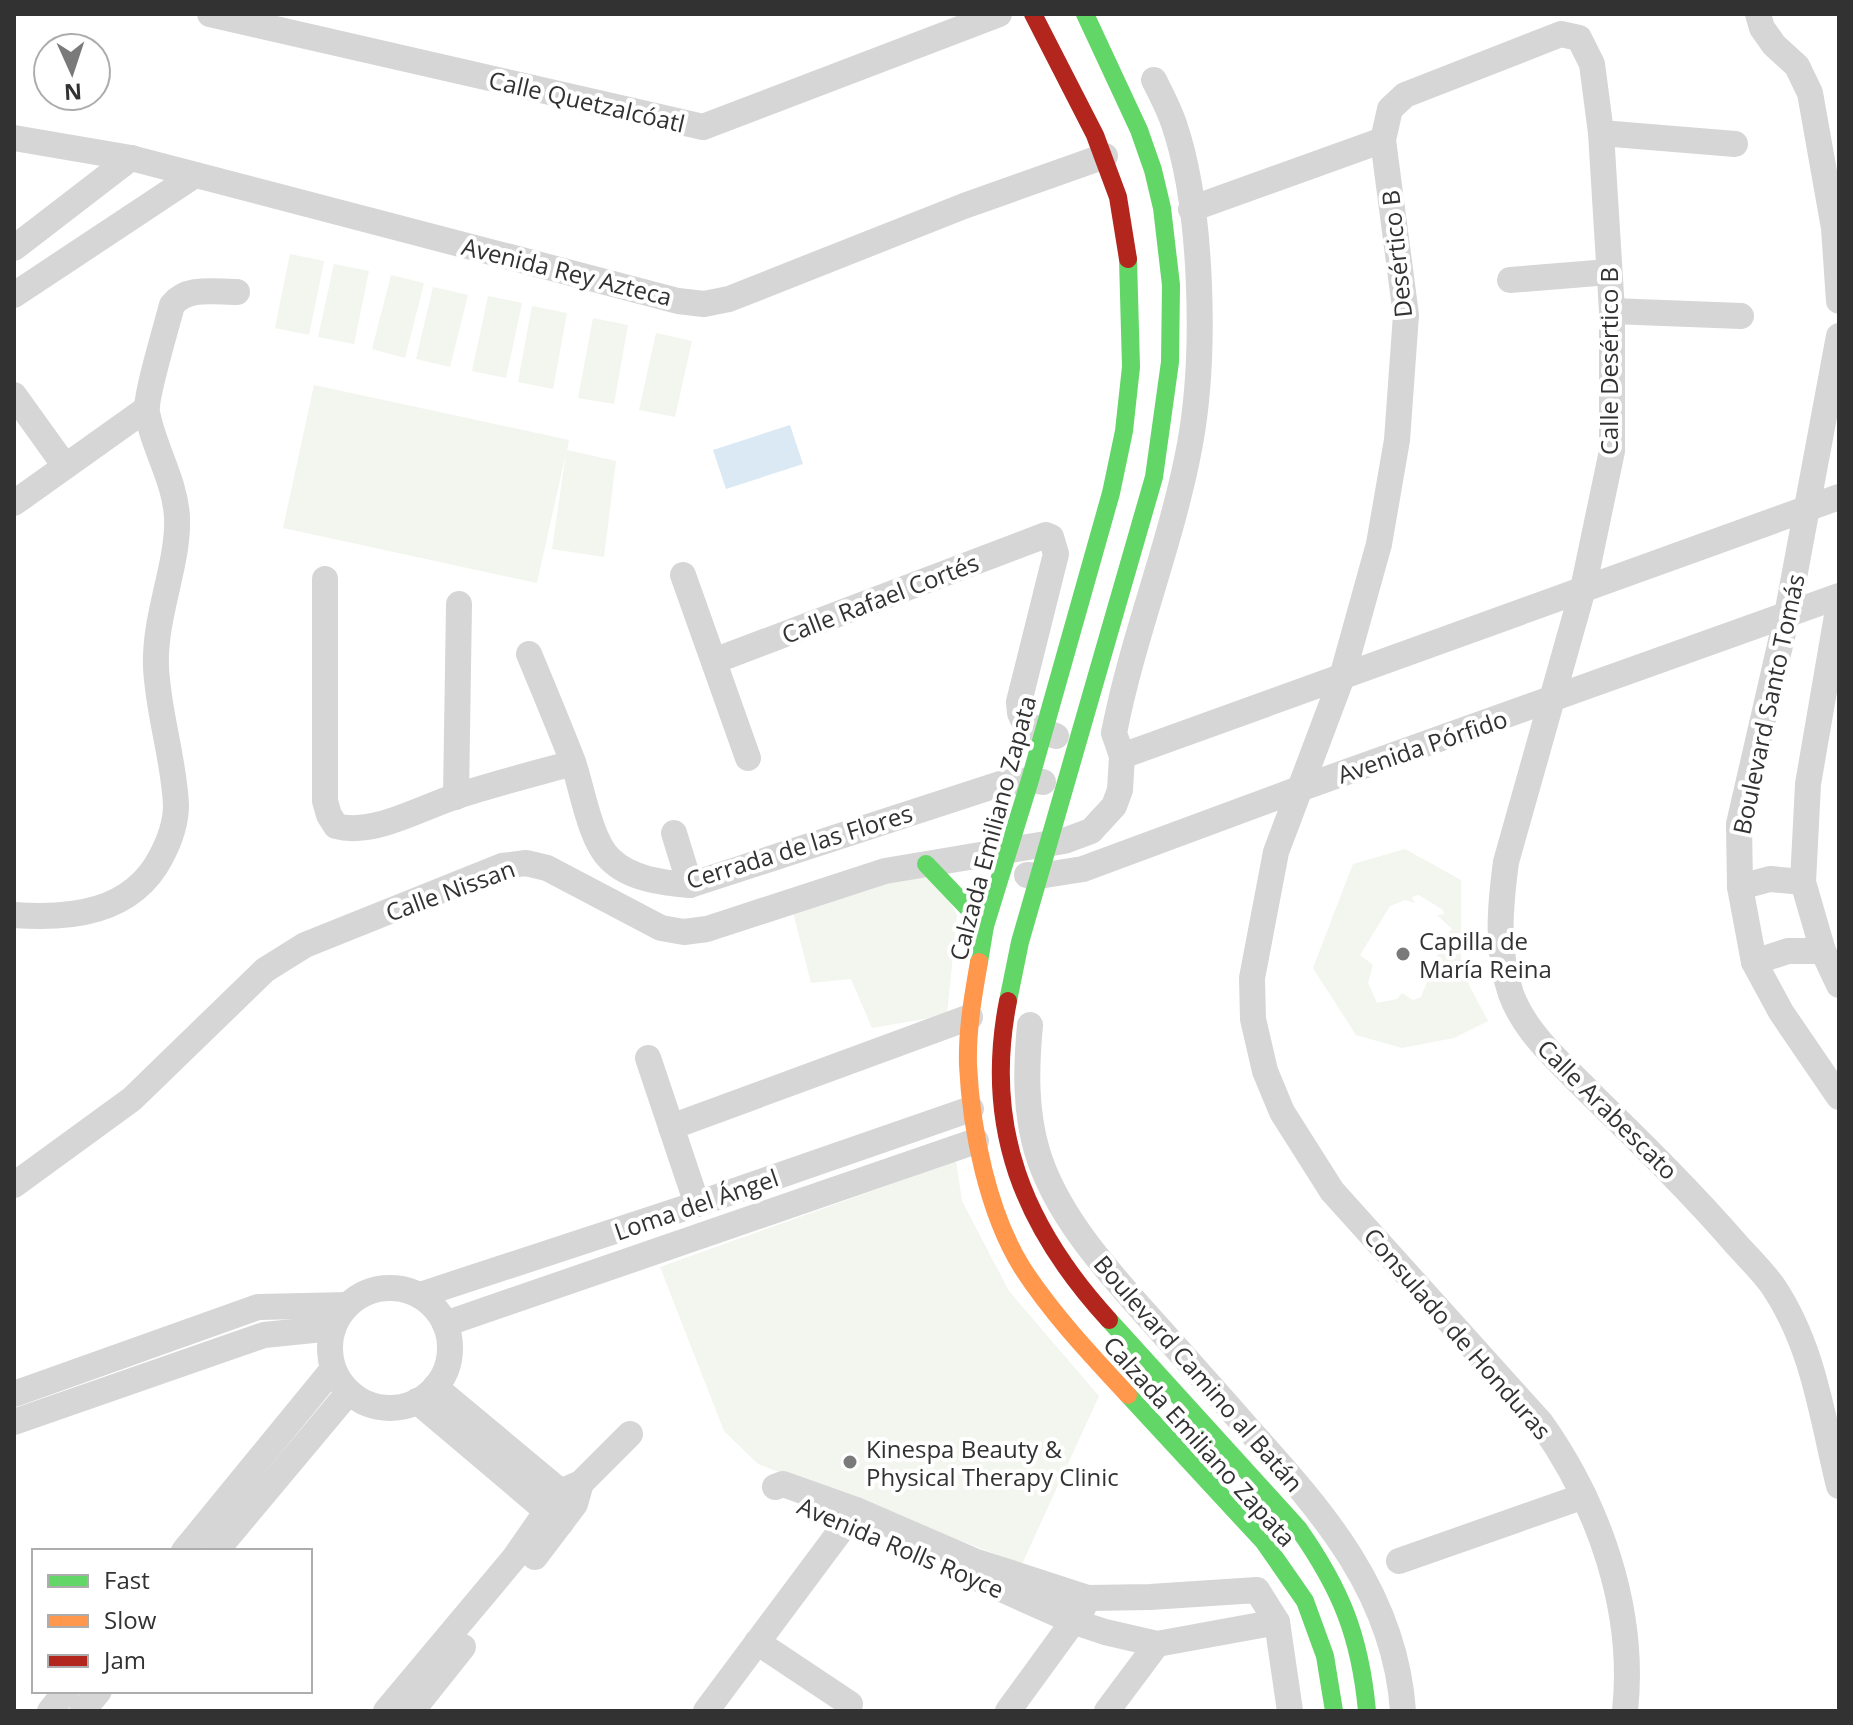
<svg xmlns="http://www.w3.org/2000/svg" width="1853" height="1725" viewBox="0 0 1853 1725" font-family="'Open Sans',sans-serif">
<rect width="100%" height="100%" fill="#fff"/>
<g fill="#f2f6ee" fill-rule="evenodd">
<path d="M 290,254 L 324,261 L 309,335 L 275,328 Z"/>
<path d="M 334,264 L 369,271 L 354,344 L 318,337 Z"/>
<path d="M 391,275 L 424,283 L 405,358 L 372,349 Z"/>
<path d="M 433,287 L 468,295 L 450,367 L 416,359 Z"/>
<path d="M 488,296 L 522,303 L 506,378 L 472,371 Z"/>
<path d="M 532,306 L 567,313 L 553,389 L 518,382 Z"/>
<path d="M 593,318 L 628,325 L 614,404 L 578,398 Z"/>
<path d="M 656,333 L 692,341 L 675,417 L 639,410 Z"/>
<path d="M 314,385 L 569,440 L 567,450 L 616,461 L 604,557 L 552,549 L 566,453 L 537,583 L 283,528 Z"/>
<path d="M 1405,849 L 1461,880 L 1461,958 L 1469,985 L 1488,1021 L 1454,1038 L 1402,1048 L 1356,1035 L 1313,968 L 1353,864 ZM 1419,895 L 1443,910 L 1444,914 L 1437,915 L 1452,929 L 1438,944 L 1441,947 L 1421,997 L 1413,1000 L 1402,993 L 1397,999 L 1377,1003 L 1368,983 L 1373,965 L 1360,955 L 1390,906 L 1405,900 L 1415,903 L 1412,897 Z"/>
<path d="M 900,871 L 940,882 L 957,915 L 947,1015 L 872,1028 L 851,979 L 811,983 L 792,908 Z"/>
<path d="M 956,1161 L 962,1201 L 1009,1291 L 1099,1396 L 1022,1564 L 758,1464 L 724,1431 L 660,1267 Z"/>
</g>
<path fill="#dbe9f4" d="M 790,425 L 803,464 L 726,489 L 713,450 Z"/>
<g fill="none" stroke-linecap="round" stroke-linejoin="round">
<g stroke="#d6d6d6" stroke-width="26">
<path d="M 210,14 L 703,127 L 999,14"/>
<path d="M 1758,14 L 1762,28 L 1774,45 L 1797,66 L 1810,93 L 1834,228 L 1839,301"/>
<path d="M 1601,133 L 1735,144"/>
<path d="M 14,138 L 131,158 L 678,301 L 704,304 L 729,299 L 964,206 L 1105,156"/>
<path d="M 1191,209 L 1383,140"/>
<path d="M 14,248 L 131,158"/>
<path d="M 1510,280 L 1609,272"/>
<path d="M 14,295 L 195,175"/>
<path d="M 1612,311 L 1741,316"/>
<path d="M 1839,336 L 1787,615 L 1739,824 L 1740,887 L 1754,962 L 1781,1012 L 1839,1097"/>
<path d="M 14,395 L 65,466"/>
<path d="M 14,503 L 146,409"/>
<path d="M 683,575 L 748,758"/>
<path d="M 325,579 L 325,801 L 329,815 L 336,826 C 372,836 419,809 454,797 C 493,784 533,774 573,763"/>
<path d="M 1839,604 L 1808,784 L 1803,882 L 1823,951 L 1839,985"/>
<path d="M 529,654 C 544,690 559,726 573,762 C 582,788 590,840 610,859 C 630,879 663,883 690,885 L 1003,783 L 1030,780 L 1043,782"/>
<path d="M 714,661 L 1046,535 L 1051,537 L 1056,554 L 1019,702 L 1020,713 L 1025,724 L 1056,736"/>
<path d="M 1122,756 L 1839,497"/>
<path d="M 456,797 L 459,604"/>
<path d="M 674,833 L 690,885"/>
<path d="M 1027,875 L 1039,876 L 1083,869 L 1299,789 L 1839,596"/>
<path d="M 1740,887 L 1770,879 L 1803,882"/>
<path d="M 14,915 C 71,919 132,913 161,857 C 170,840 176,824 176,805 C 174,759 158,713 156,667 C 154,615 179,564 177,517 C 175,480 153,447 147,412 C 145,397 167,325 172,305 C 187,286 214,292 237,292"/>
<path d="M 1754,962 L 1788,951 L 1823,951"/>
<path d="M 1030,1025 C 1026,1068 1025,1110 1037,1151 C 1055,1212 1103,1266 1144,1312 C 1179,1351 1214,1390 1249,1430 C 1324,1513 1395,1594 1403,1711"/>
<path d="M 648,1058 L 697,1204"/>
<path d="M 671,1127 L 970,1017"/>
<path d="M 14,1185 L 132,1099 L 265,970 L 305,945 L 502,866 L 526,863 L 547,868 L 661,928 L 684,932 L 707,929 L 885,871 L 1064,841 L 1091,831 L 1114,806 L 1120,790 L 1122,756 L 1114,733 C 1133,635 1172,542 1190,444 C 1206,356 1203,209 1174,124 C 1169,109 1161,94 1154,80"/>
<circle cx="390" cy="1348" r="60"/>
<path d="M 420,1295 L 697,1204 L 971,1109"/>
<path d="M 445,1324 L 976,1141"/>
<path d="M 435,1387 L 573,1502"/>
<path d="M 14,1394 L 258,1307 L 348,1305"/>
<path d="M 417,1401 L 561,1523"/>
<path d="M 14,1422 L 264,1335 L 333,1328"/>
<path d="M 775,1487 L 783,1484 L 856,1510 L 974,1561 L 1088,1598 L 1150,1597 L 1257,1590 L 1277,1622 L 1290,1711"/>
<path d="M 184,1551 L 333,1369"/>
<path d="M 216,1551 L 349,1392"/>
<path d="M 535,1557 L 575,1504 L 581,1483"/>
<path d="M 1399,1561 L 1584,1496"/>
<path d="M 972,1576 L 1075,1622 L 1105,1632 L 1157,1644 L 1277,1622"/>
<path d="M 757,1642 L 850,1704"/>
<path d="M 50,1711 L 66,1691"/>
<path d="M 82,1711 L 99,1691"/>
<path d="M 386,1711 L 515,1557 L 560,1492 L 581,1483 L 630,1434"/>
<path d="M 412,1711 L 463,1647"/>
<path d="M 706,1711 L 856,1510"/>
<path d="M 1008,1711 L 1083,1608"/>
<path d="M 1107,1711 L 1157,1644"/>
<path d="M 1625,1711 C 1636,1610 1599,1505 1541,1423 L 1332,1191 L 1282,1112 L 1265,1071 L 1253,1019 L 1252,978 L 1276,852 L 1342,677 L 1379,544 L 1397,440 L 1406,315 L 1383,140 L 1390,109 L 1405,95 L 1561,34 L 1579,38 L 1592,64 L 1601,133 L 1612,311 L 1612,451 L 1583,589 L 1506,862 C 1500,907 1496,950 1511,994 C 1526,1035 1564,1066 1594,1097 C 1643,1145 1692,1193 1737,1245 C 1749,1258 1763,1272 1773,1286 C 1814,1347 1822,1417 1839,1486"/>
</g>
<g stroke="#63d668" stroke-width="18">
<path d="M 926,864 L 985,926"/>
<path d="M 979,962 L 985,926 L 1030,780 L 1111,493 L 1124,431 L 1131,367 L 1128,259"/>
<path d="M 1008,1001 L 1020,942 L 1154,477 L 1170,362 L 1171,285 L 1162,208 L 1153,170 L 1139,130 L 1085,14"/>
<path d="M 1109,1320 L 1298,1528 C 1341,1589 1360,1636 1367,1711"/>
<path d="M 1128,1395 L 1264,1542 L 1305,1601 L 1325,1656 L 1334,1711"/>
</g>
<path stroke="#ff974d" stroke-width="18" d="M 979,962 C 973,996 967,1030 968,1065 C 971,1129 988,1214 1023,1269 C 1053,1315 1091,1355 1128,1395"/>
<g stroke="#b3261e" stroke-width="18">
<path d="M 1033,14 L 1095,135 L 1118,197 L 1128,259"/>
<path d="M 1008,1001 C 983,1128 1024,1227 1109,1320"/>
</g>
</g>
<g fill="#7a7a7a" stroke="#fff" stroke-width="3">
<circle cx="1403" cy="954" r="8"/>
<circle cx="850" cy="1462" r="8"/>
</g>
<g text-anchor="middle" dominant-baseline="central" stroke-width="8" stroke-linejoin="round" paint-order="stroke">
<g font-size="24" fill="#323232" stroke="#fff">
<text transform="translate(587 101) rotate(13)">Calle Quetzalcóatl</text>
<text transform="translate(1396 254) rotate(-96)">Desértico B</text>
<text transform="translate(567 271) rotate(14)">Avenida Rey Azteca</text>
<text transform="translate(1608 361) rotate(-90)">Calle Desértico B</text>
<text transform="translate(880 598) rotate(-21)">Calle Rafael Cortés</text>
<text transform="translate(1768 704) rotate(-78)">Boulevard Santo Tomás</text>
<text transform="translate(1422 746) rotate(-19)">Avenida Pórfido</text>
<text transform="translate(992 828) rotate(-75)">Calzada Emiliano Zapata</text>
<text transform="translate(799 846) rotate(-17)">Cerrada de las Flores</text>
<text transform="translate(450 890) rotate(-20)">Calle Nissan</text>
<text transform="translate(1608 1109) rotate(45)">Calle Arabescato</text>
<text transform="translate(696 1204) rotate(-19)">Loma del Ángel</text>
<text transform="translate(1458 1333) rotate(49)">Consulado de Honduras</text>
<text transform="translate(1199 1373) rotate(49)">Boulevard Camino al Batán</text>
<text transform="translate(1200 1441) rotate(48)">Calzada Emiliano Zapata</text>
<text transform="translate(901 1547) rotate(23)">Avenida Rolls Royce</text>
</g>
<g font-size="24" fill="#323232" stroke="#fff" text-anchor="start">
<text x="1419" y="940">Capilla de<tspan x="1419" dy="28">María Reina</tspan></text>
<text x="866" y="1448">Kinespa Beauty &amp;<tspan x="866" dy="28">Physical Therapy Clinic</tspan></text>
</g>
</g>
<rect width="1853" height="1725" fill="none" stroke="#323232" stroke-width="32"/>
<rect x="32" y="1549" width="280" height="144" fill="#ffffff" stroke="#adadad" stroke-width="2"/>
<rect x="48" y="1575" width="40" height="12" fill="#63d668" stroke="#adadad" stroke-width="2"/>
<text x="104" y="1589" font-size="24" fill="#323232">Fast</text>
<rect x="48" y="1615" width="40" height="12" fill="#ff974d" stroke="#adadad" stroke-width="2"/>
<text x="104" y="1629" font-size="24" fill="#323232">Slow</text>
<rect x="48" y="1655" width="40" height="12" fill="#b3261e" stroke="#adadad" stroke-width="2"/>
<text x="104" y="1669" font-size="24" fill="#323232">Jam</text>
<g transform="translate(72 72) rotate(177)"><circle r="38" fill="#ffffff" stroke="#adadad" stroke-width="2"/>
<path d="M0-6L14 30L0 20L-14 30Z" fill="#7a7a7a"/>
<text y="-12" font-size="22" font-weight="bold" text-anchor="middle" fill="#323232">N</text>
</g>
</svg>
